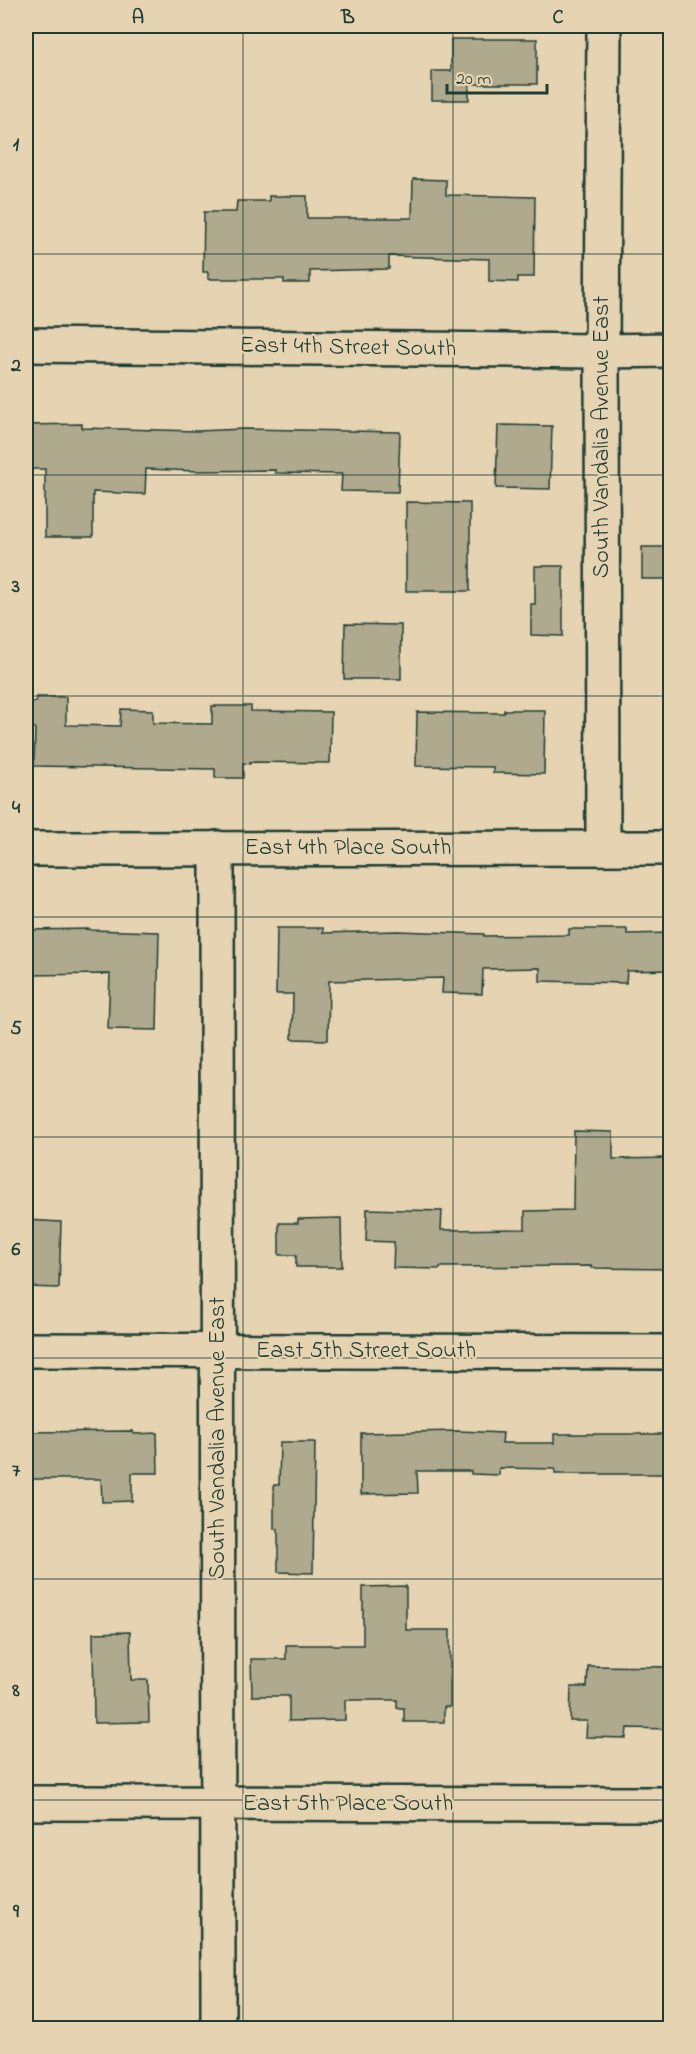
<svg xmlns="http://www.w3.org/2000/svg" width="696" height="2054" viewBox="0 0 696 2054" font-family="'Indie Flower',sans-serif">
<rect width="100%" height="100%" fill="#e6d3b1"/>
<filter id="ink" filterUnits="userSpaceOnUse"><feTurbulence type="fractalNoise" baseFrequency=".0167" numOctaves="2"/><feDisplacementMap in="SourceGraphic" scale="12" xChannelSelector="R" yChannelSelector="G"/><feConvolveMatrix kernelMatrix="1 2 1 2 8 2 1 2 1" color-interpolation-filters="sRGB"/></filter>
<g filter="url(#ink)">
<g fill="#afa98e" stroke="#1f3d34" stroke-width="1.5">
<path d="M 451,39 L 537,39 L 537,84 L 469,84 L 469,100 L 432,100 L 432,71 L 451,71 Z"/>
<path d="M 413,179 L 446,180 L 446,195 L 535,197 L 534,277 L 518,277 L 518,282 L 489,281 L 489,259 L 389,256 L 389,269 L 310,271 L 310,283 L 284,283 L 284,279 L 208,279 L 208,272 L 203,272 L 204,212 L 236,212 L 237,201 L 269,201 L 269,196 L 307,196 L 307,218 L 412,218 Z"/>
<path d="M 82,424 L 82,428 L 197,431 L 244,429 L 400,432 L 398,492 L 341,491 L 342,474 L 275,473 L 275,470 L 197,471 L 146,469 L 145,494 L 93,492 L 93,537 L 45,537 L 45,469 L 26,469 L 26,425 Z"/>
<path d="M 498,425 L 552,426 L 550,489 L 496,488 Z"/>
<path d="M 406,502 L 470,503 L 470,591 L 406,591 Z"/>
<rect x="642" y="547" width="28" height="32"/>
<path d="M 535,566 L 563,566 L 563,636 L 531,635 L 531,604 L 535,604 Z"/>
<path d="M 345,624 L 401,625 L 401,679 L 344,679 Z"/>
<path d="M 36,697 L 66,697 L 66,725 L 120,726 L 121,709 L 153,710 L 153,723 L 212,724 L 212,706 L 251,706 L 251,711 L 331,712 L 330,763 L 250,762 L 250,764 L 243,763 L 243,778 L 215,778 L 215,769 L 34,766 L 35,728 L 26,728 L 26,702 L 36,702 Z"/>
<path d="M 504,710 L 545,710 L 544,774 L 493,773 L 493,767 L 416,766 L 417,712 L 504,713 Z"/>
<path d="M 277,928 L 323,928 L 323,933 L 397,931 L 484,934 L 484,936 L 569,935 L 569,929 L 627,929 L 627,934 L 670,933 L 670,970 L 627,971 L 626,983 L 540,981 L 540,968 L 483,969 L 482,994 L 442,993 L 443,978 L 329,981 L 328,1040 L 292,1039 L 293,994 L 276,994 Z"/>
<path d="M 90,929 L 90,930 L 159,932 L 157,1030 L 108,1029 L 110,974 L 28,975 L 27,930 Z"/>
<path d="M 574,1131 L 613,1132 L 613,1159 L 670,1158 L 670,1269 L 591,1268 L 591,1266 L 440,1267 L 440,1269 L 393,1268 L 394,1242 L 366,1241 L 367,1209 L 442,1211 L 441,1230 L 525,1229 L 525,1211 L 573,1210 Z"/>
<path d="M 341,1218 L 342,1267 L 296,1267 L 296,1255 L 279,1255 L 279,1223 L 298,1223 L 298,1219 Z"/>
<path d="M 26,1220 L 61,1222 L 59,1288 L 26,1287 Z"/>
<path d="M 133,1431 L 134,1434 L 157,1433 L 158,1473 L 132,1473 L 132,1501 L 102,1502 L 101,1479 L 26,1479 L 26,1432 Z"/>
<path d="M 459,1431 L 503,1433 L 502,1443 L 554,1443 L 554,1434 L 670,1434 L 670,1474 L 555,1474 L 555,1469 L 499,1468 L 499,1475 L 471,1474 L 471,1471 L 417,1471 L 418,1493 L 361,1494 L 361,1433 Z"/>
<path d="M 280,1442 L 315,1442 L 313,1573 L 278,1572 L 278,1529 L 274,1529 L 274,1485 L 279,1485 Z"/>
<path d="M 406,1586 L 406,1630 L 450,1630 L 450,1707 L 444,1707 L 444,1722 L 404,1722 L 404,1708 L 397,1708 L 397,1700 L 345,1700 L 345,1720 L 289,1721 L 289,1696 L 252,1696 L 251,1659 L 286,1659 L 286,1645 L 363,1645 L 363,1587 Z"/>
<path d="M 130,1632 L 131,1680 L 148,1680 L 149,1722 L 94,1723 L 93,1633 Z"/>
<path d="M 588,1666 L 670,1667 L 670,1729 L 627,1728 L 626,1738 L 586,1737 L 587,1721 L 570,1721 L 571,1687 L 587,1687 Z"/>
</g>
<g fill="none" stroke-linecap="round" stroke-linejoin="round">
<defs>
<g id="street">
<path d="M 26,345 L 602,351 L 670,350"/>
<path d="M 217,848 L 218,2028"/>
<path d="M 603,848 L 602,351 L 604,26"/>
<path d="M 26,1350 L 670,1352"/>
<path d="M 26,1803 L 670,1804"/>
</g>
<path id="secondary" d="M 26,849 L 670,848"/>
</defs>
<use href="#street" stroke="#1f3d34" stroke-width="38"/>
<use href="#secondary" stroke="#1f3d34" stroke-width="38"/>
<use href="#street" stroke="#e6d3b1" stroke-width="33"/>
<use href="#secondary" stroke="#e6d3b1" stroke-width="33"/>
</g>
</g>
<path fill="none" stroke="#1f3d34" stroke-width="1.5" stroke-opacity="0.55" d="M 243,26 L 243,2028M 453,26 L 453,2028M 26,254 L 670,254M 26,475 L 670,475M 26,696 L 670,696M 26,917 L 670,917M 26,1137 L 670,1137M 26,1358 L 670,1358M 26,1579 L 670,1579M 26,1800 L 670,1800"/>
<g text-anchor="middle" dominant-baseline="central" stroke-width="4.5" stroke-linejoin="round" paint-order="stroke">
<g font-size="24" fill="#1f3d34" stroke="#e6d3b1">
<text transform="translate(348 348) rotate(1)">East 4th Street South</text>
<text transform="translate(602 437) rotate(-90)">South Vandalia Avenue East</text>
<text x="348" y="848">East 4th Place South</text>
<text x="366" y="1351">East 5th Street South</text>
<text transform="translate(218 1438) rotate(-90)">South Vandalia Avenue East</text>
<text x="348" y="1804">East 5th Place South</text>
</g>
</g>
<rect width="696" height="2054" fill="none" stroke="#e6d3b1" stroke-width="66"/>
<path d="M447 84v9h100v-9" fill="none" stroke="#1f3d34" stroke-width="3"/>
<text x="456" y="84" font-size="18" fill="#1f3d34" stroke="#e6d3b1" stroke-width="4.5" paint-order="stroke">20 m</text>
<rect x="33" y="33" width="630" height="1988" fill="none" stroke="#1f3d34" stroke-width="2"/>
<g font-size="20" text-anchor="middle" font-weight="bold" fill="#1f3d34">
<text x="138" y="23">A</text>
<text x="348" y="23">B</text>
<text x="558" y="23">C</text>
<text x="16" y="150">1</text>
<text x="16" y="371">2</text>
<text x="16" y="592">3</text>
<text x="16" y="813">4</text>
<text x="16" y="1034">5</text>
<text x="16" y="1255">6</text>
<text x="16" y="1476">7</text>
<text x="16" y="1696">8</text>
<text x="16" y="1917">9</text>
</g>
</svg>
